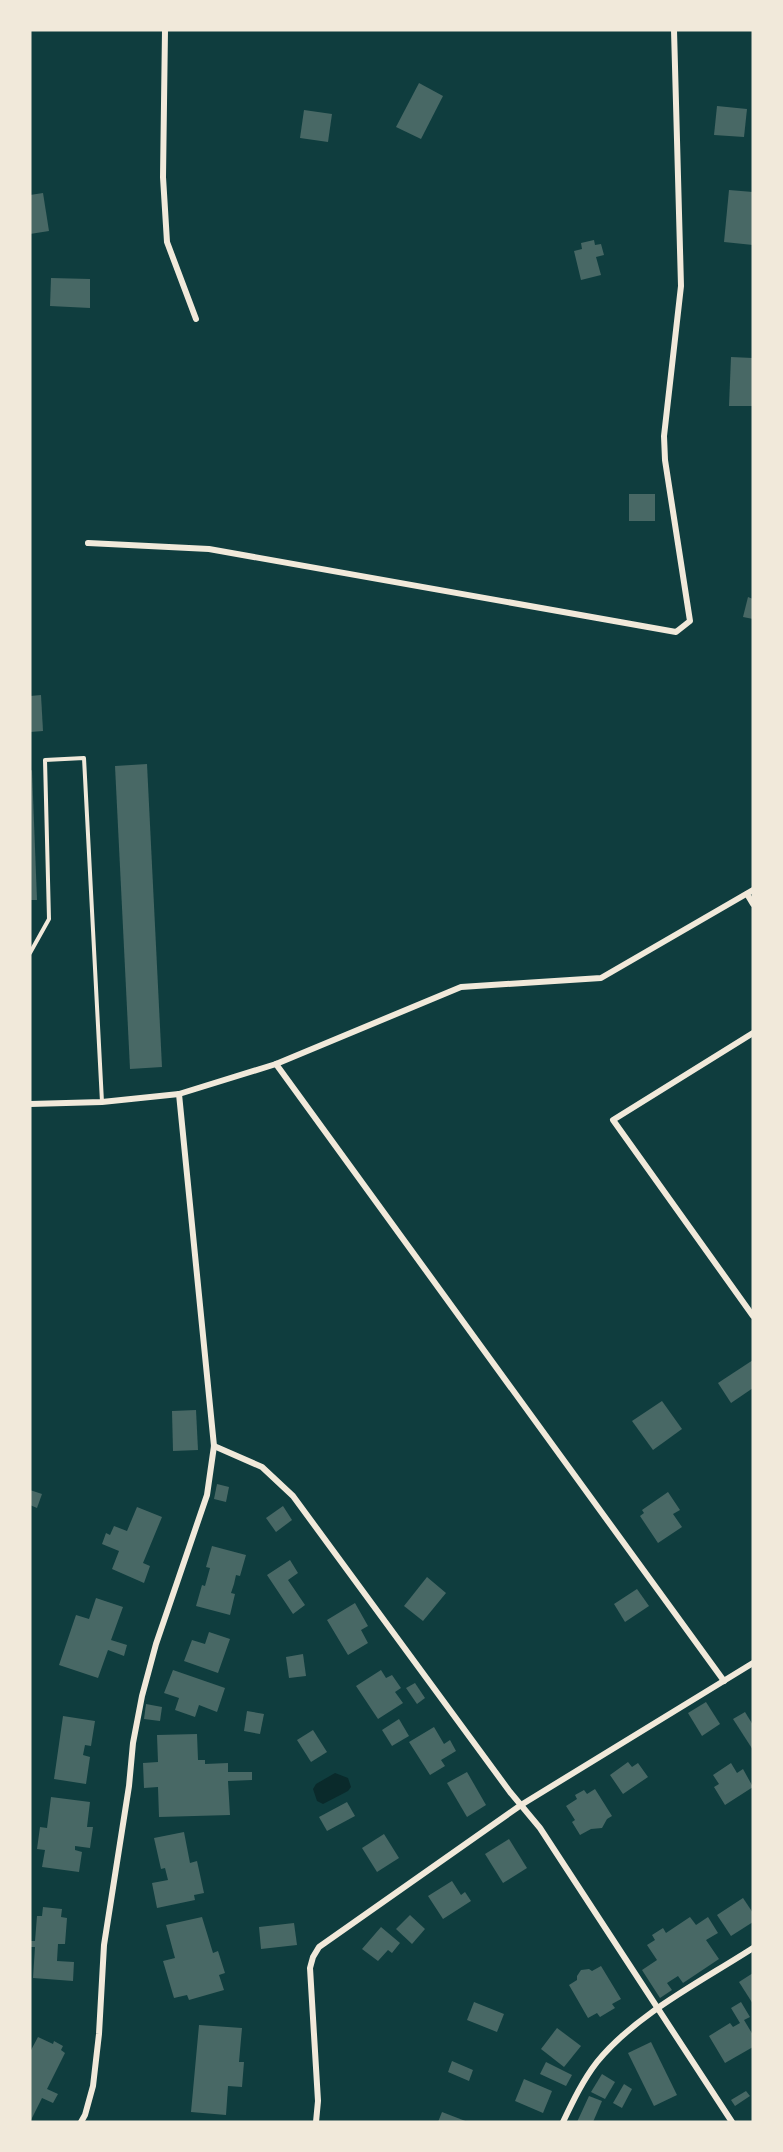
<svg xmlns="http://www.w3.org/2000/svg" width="783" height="2152" viewBox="0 0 783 2152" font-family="'Roboto Serif',serif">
<rect width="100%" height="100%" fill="#0f3d3e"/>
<path fill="#0a2a2b" d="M 335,1773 L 348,1778 L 351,1787 L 348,1791 L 323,1804 L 317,1801 L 313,1789 L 316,1784 Z"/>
<g fill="#486865">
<path d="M 419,83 L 443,96 L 421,139 L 396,127 Z"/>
<path d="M 717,106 L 747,109 L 744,137 L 714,135 Z"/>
<path d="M 304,110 L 332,114 L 328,142 L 300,138 Z"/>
<path d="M 729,190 L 753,192 L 753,245 L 724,242 Z"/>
<path d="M 43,193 L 49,231 L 30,234 L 30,195 Z"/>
<path d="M 594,240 L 595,245 L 601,244 L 604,255 L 596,257 L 601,275 L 581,280 L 574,251 L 582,249 L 581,243 Z"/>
<path d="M 51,278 L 90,279 L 90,308 L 50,306 Z"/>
<path d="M 731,357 L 753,358 L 753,406 L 729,406 Z"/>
<rect x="629" y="494" width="26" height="27"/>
<path d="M 748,597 L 753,599 L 753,619 L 743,617 Z"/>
<path d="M 41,695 L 43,731 L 30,732 L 30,696 Z"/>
<path d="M 147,764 L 162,1067 L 130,1069 L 115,766 Z"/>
<path d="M 32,770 L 37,900 L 30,900 L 30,771 Z"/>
<path d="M 753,1360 L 753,1388 L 731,1403 L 718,1383 Z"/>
<path d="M 662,1401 L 682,1429 L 653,1450 L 632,1421 Z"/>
<path d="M 196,1410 L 198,1450 L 173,1451 L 172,1411 Z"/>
<path d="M 217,1484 L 229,1487 L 226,1502 L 214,1499 Z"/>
<path d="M 30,1490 L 42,1494 L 37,1508 L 30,1505 Z"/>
<path d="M 668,1492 L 680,1510 L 673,1514 L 682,1527 L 658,1543 L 640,1516 L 644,1513 L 642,1510 Z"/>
<path d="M 283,1506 L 292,1520 L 276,1532 L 266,1518 Z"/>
<path d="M 137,1507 L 162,1517 L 143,1563 L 150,1566 L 144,1583 L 112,1569 L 119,1551 L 102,1544 L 106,1533 L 110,1535 L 114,1526 L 127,1531 Z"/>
<path d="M 212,1546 L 246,1555 L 240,1576 L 236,1575 L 234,1584 L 231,1593 L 235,1594 L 230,1615 L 196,1606 L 202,1585 L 205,1586 L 210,1568 L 206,1567 Z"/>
<path d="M 290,1560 L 298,1573 L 288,1580 L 305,1605 L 293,1614 L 267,1575 Z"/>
<path d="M 427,1577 L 446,1593 L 423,1621 L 404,1606 Z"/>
<path d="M 637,1589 L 649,1606 L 625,1622 L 614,1604 Z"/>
<path d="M 96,1598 L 123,1607 L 111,1640 L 127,1645 L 124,1656 L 108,1650 L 98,1678 L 59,1665 L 76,1615 L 89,1619 Z"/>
<path d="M 355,1603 L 368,1626 L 361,1630 L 368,1643 L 348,1655 L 327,1620 Z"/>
<path d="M 209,1632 L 230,1639 L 218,1673 L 184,1661 L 192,1640 L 205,1644 Z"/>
<path d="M 303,1654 L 306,1676 L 289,1678 L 286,1657 Z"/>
<path d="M 173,1670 L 225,1688 L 217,1712 L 199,1705 L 195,1717 L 175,1710 L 179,1698 L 164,1693 Z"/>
<path d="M 381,1670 L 386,1678 L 392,1675 L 401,1688 L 395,1692 L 403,1703 L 378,1719 L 356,1686 Z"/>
<path d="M 415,1683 L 425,1698 L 417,1704 L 406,1688 Z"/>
<path d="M 706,1702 L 720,1724 L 702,1736 L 688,1713 Z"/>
<path d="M 146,1704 L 162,1707 L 160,1721 L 144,1719 Z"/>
<path d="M 247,1711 L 264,1714 L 260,1734 L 244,1731 Z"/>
<path d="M 745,1712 L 753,1725 L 753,1750 L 733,1719 Z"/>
<path d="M 63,1716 L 95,1721 L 91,1746 L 85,1745 L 83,1755 L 90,1757 L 86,1784 L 54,1779 Z"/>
<path d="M 399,1719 L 409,1736 L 392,1746 L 382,1730 Z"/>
<path d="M 434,1727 L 444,1744 L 450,1740 L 456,1751 L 441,1760 L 445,1766 L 430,1775 L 409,1742 Z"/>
<path d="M 313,1730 L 327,1752 L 311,1762 L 297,1740 Z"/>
<path d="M 197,1734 L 198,1760 L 205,1760 L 205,1764 L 228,1763 L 228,1772 L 252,1772 L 252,1780 L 228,1781 L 230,1815 L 159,1817 L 158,1787 L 144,1788 L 143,1763 L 158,1762 L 157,1735 Z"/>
<path d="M 628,1762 L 632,1767 L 638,1763 L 648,1777 L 623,1794 L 610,1775 Z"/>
<path d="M 731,1763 L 737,1773 L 743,1769 L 753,1787 L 725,1805 L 714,1787 L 719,1784 L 713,1775 Z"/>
<path d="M 467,1772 L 486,1805 L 467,1817 L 447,1783 Z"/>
<path d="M 595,1789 L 612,1816 L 607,1819 L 602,1828 L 591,1829 L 580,1835 L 572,1822 L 575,1820 L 566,1806 L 577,1799 L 575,1795 L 584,1790 L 587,1794 Z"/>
<path d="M 51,1797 L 90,1802 L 87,1827 L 93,1827 L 90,1848 L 75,1846 L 75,1850 L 82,1852 L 79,1872 L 42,1867 L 45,1850 L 37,1849 L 40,1827 L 47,1828 Z"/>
<path d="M 347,1802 L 355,1816 L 327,1831 L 319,1817 Z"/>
<path d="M 184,1832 L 190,1863 L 197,1861 L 204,1893 L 194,1895 L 195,1900 L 157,1908 L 152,1883 L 168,1880 L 165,1868 L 161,1869 L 154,1838 Z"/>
<path d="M 384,1834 L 399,1858 L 377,1872 L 362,1848 Z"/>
<path d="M 509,1839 L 527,1868 L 503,1883 L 485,1854 Z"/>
<path d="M 452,1881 L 461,1895 L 465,1892 L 471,1901 L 443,1919 L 428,1896 Z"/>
<path d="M 743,1898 L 753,1913 L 753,1922 L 731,1936 L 717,1915 Z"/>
<path d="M 43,1907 L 62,1909 L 61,1917 L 67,1918 L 65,1944 L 58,1944 L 57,1961 L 74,1962 L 73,1981 L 33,1978 L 35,1947 L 30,1947 L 30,1941 L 35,1941 L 37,1916 L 42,1916 Z"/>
<path d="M 410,1915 L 425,1929 L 412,1944 L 396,1929 Z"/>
<path d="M 202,1917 L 213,1953 L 218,1951 L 225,1973 L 219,1975 L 224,1990 L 189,2000 L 187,1995 L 174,1998 L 163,1961 L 175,1958 L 166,1925 Z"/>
<path d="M 690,1917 L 696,1925 L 708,1917 L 718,1933 L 706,1940 L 719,1959 L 683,1983 L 678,1976 L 667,1983 L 672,1990 L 660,1998 L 642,1970 L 657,1960 L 647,1945 L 655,1940 L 652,1935 L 663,1928 L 666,1933 Z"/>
<path d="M 294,1923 L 297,1945 L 261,1949 L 259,1927 Z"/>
<path d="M 381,1927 L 400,1943 L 392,1953 L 388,1950 L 378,1961 L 362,1949 Z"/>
<path d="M 601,1966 L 621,1999 L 612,2004 L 615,2008 L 600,2017 L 597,2013 L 588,2018 L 569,1985 L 577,1980 L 577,1976 L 581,1970 L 589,1969 L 592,1971 Z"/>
<path d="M 753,1973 L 753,2004 L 739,1982 Z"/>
<path d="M 474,2002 L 504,2014 L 497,2032 L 467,2020 Z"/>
<path d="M 741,2002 L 750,2017 L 744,2020 L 753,2035 L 753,2047 L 725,2063 L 709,2036 L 730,2023 L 733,2027 L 740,2023 L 731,2008 Z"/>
<path d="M 199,2025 L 242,2028 L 239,2062 L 244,2062 L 242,2087 L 228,2086 L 226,2115 L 191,2112 Z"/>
<path d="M 557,2028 L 581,2046 L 564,2067 L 541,2049 Z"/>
<path d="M 38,2037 L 53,2044 L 54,2041 L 63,2046 L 61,2050 L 65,2053 L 47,2089 L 58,2094 L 53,2103 L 42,2098 L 30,2122 L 30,2052 Z"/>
<path d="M 651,2042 L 677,2095 L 654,2106 L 628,2053 Z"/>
<path d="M 452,2061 L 473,2070 L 469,2081 L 448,2072 Z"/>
<path d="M 546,2062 L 572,2075 L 566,2086 L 540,2074 Z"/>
<path d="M 602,2074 L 615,2082 L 605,2099 L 591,2092 Z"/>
<path d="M 524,2079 L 552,2091 L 543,2113 L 515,2101 Z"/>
<path d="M 624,2084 L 632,2089 L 622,2108 L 613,2103 Z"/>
<path d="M 746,2091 L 750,2096 L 735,2106 L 731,2100 Z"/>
<path d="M 589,2096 L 602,2101 L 593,2122 L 577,2122 Z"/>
<path d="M 442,2112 L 468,2122 L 438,2122 Z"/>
</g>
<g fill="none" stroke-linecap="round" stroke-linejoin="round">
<path stroke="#f1e9da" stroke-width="4" d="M 30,953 L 49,919 L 45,760 L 84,758 L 102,1102"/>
<g stroke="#f1e9da" stroke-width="6">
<path d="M 165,30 L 163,177 L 167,242 L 196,319"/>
<path d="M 88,543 L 209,549 L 676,632 L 690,621 L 665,460 L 664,436 L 681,286 L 674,30"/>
<path d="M 747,894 L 753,904"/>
<path d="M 753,1033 L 613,1120 L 753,1316"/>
<path d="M 276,1064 L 724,1681"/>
<path d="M 30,1104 L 102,1102 L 179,1094 L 276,1064 L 461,987 L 601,978 L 753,890"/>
<path d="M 214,1446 L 262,1467 L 293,1496 L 510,1792 L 540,1828 L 732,2122"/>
<path d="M 81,2122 L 85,2115 L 93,2086 L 99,2034 L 104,1945 L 129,1786 L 133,1743 L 142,1696 L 156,1644 L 207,1495 L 214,1446 L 179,1094"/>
<path d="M 316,2122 L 318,2101 L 310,1968 L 313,1957 L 319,1947 L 521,1805 L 753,1663"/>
<path d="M 563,2122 C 573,2101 583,2080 597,2062 C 636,2014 702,1981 753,1948"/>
</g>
</g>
<rect width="783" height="2152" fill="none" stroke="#f1e9da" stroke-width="63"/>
</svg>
